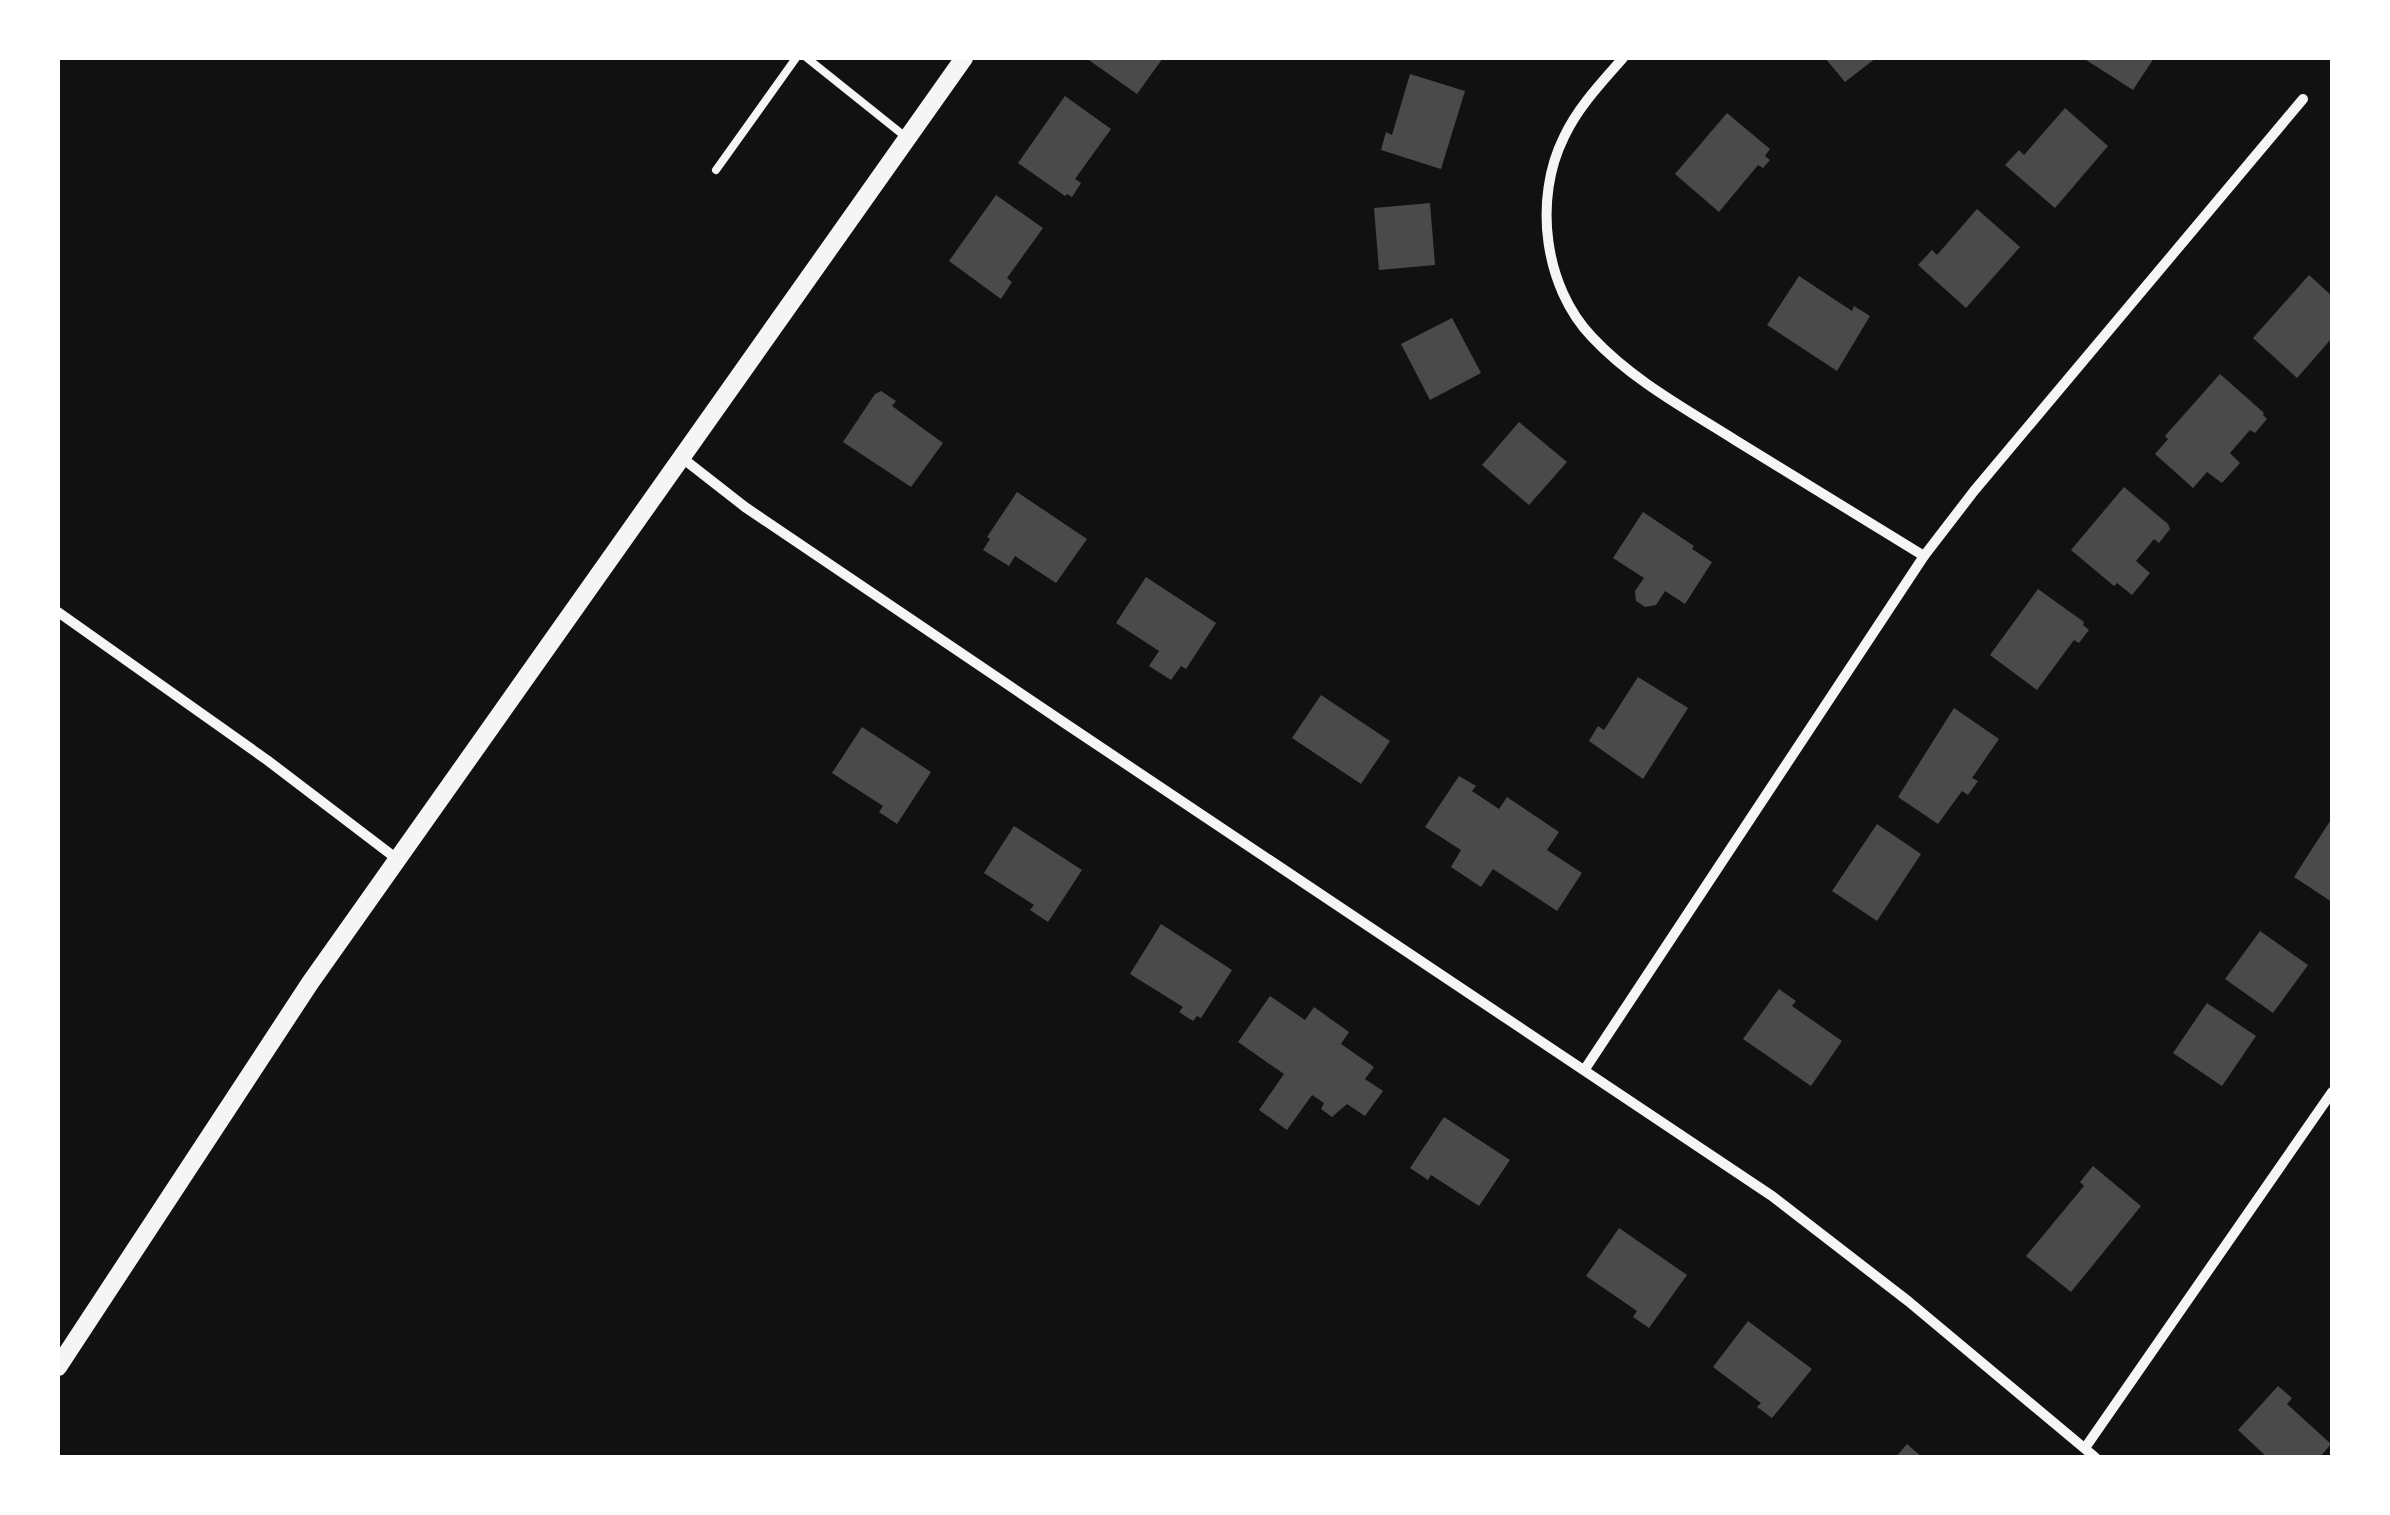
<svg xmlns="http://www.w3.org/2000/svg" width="2390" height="1515" viewBox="0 0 2390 1515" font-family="'Fira Sans Condensed',sans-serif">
<rect width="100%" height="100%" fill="#111"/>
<g fill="#4a4a4a">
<path d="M 1086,58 L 1163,58 L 1137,94 Z"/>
<path d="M 1825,58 L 1876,58 L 1845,82 Z"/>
<path d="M 2083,58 L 2154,58 L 2133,90 Z"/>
<path d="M 1410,74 L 1465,91 L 1441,169 L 1381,150 L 1386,132 L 1392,135 Z"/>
<path d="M 1065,96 L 1111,129 L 1075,179 L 1081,183 L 1072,197 L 1067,194 L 1065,196 L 1018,163 Z"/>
<path d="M 2065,108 L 2108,146 L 2055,208 L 2005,165 L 2019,150 L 2024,155 Z"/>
<path d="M 1727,113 L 1770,149 L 1765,156 L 1770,160 L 1763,168 L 1758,165 L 1719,212 L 1675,174 Z"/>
<path d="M 996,195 L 1043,228 L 1007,278 L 1012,282 L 1001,299 L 949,261 Z"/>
<path d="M 1430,203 L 1435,265 L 1379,270 L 1374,208 Z"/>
<path d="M 1977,209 L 2020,247 L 1966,308 L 1918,265 L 1932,250 L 1937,255 Z"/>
<path d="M 2309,275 L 2332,296 L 2332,338 L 2297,378 L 2253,338 Z"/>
<path d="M 1799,276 L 1852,311 L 1854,306 L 1870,316 L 1837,371 L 1767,325 Z"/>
<path d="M 1452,318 L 1481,373 L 1430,400 L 1401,344 Z"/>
<path d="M 2220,374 L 2264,413 L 2263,415 L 2267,419 L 2255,433 L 2250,430 L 2230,453 L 2240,463 L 2222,483 L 2207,472 L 2193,488 L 2155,454 L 2168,439 L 2165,436 Z"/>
<path d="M 881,391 L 896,401 L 892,406 L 943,443 L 911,487 L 843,442 L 875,394 Z"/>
<path d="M 1519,422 L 1567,462 L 1529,505 L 1482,465 Z"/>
<path d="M 2124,487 L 2168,524 L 2170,529 L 2159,543 L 2154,539 L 2136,561 L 2150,573 L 2132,595 L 2117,583 L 2114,586 L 2071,550 Z"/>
<path d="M 1017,492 L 1087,539 L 1056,583 L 1015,556 L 1009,566 L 983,550 L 990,539 L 987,537 Z"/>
<path d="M 1643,512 L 1694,546 L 1692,549 L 1712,562 L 1685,604 L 1665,591 L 1656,605 L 1645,607 L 1636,601 L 1635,591 L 1644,578 L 1613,558 Z"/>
<path d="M 1146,577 L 1216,623 L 1186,669 L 1181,666 L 1171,680 L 1149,666 L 1159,651 L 1116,623 Z"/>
<path d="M 2038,589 L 2084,622 L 2083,625 L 2089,630 L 2079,643 L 2074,640 L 2037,690 L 1990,655 Z"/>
<path d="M 1638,677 L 1688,708 L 1643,779 L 1589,741 L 1598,726 L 1604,730 Z"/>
<path d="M 1321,695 L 1390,741 L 1361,784 L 1292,738 Z"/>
<path d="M 1954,708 L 1999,739 L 1972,778 L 1978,781 L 1968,795 L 1962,791 L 1938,824 L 1898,797 Z"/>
<path d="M 862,727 L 931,772 L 897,824 L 879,812 L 883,806 L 832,773 Z"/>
<path d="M 1459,776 L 1476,786 L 1472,791 L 1499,809 L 1507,797 L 1559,832 L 1547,850 L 1582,873 L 1557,911 L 1493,869 L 1481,887 L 1451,867 L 1461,850 L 1425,827 Z"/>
<path d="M 2332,818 L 2332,902 L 2294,877 Z"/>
<path d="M 1877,824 L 1921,854 L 1877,921 L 1832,891 Z"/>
<path d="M 1014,826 L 1082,870 L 1048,922 L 1030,910 L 1034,905 L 984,873 Z"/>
<path d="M 1161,924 L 1232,970 L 1201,1018 L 1197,1016 L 1193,1021 L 1179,1012 L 1183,1007 L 1130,974 Z"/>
<path d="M 2260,931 L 2308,965 L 2273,1013 L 2225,979 Z"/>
<path d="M 1779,989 L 1796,1001 L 1792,1006 L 1842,1041 L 1811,1086 L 1743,1039 Z"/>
<path d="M 1270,996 L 1305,1020 L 1314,1007 L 1349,1032 L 1341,1044 L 1374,1067 L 1365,1079 L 1383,1091 L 1365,1116 L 1347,1104 L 1332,1117 L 1321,1109 L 1324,1103 L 1312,1095 L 1287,1130 L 1259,1110 L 1284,1074 L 1238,1042 Z"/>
<path d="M 2207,1003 L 2256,1036 L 2222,1086 L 2173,1053 Z"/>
<path d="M 1444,1117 L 1510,1160 L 1479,1206 L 1431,1175 L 1428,1180 L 1410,1168 Z"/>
<path d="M 2093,1166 L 2141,1206 L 2071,1292 L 2026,1256 L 2084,1186 L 2080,1182 Z"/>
<path d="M 1619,1228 L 1687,1275 L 1649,1328 L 1633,1317 L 1637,1311 L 1586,1276 Z"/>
<path d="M 1748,1321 L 1812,1369 L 1772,1418 L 1757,1407 L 1761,1403 L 1713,1367 Z"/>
<path d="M 2278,1386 L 2292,1398 L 2287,1404 L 2331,1444 L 2319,1458 L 2268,1458 L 2238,1430 Z"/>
<path d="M 1907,1444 L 1923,1458 L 1895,1458 Z"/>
</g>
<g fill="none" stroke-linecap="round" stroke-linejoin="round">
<g stroke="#f5f5f5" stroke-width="8">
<path d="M 807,58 L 907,138"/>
<path d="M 716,170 L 796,58"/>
</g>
<g stroke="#f5f5f5" stroke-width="10">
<path d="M 1623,58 C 1602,82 1578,107 1564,137 C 1533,199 1544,287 1592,337 C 1632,380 1686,409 1735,440 C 1798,478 1861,517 1924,556"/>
<path d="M 681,457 L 745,507 L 1066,724 L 1772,1196 L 1908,1301 L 2096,1458"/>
<path d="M 58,612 L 267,760 L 397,859"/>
<path d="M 1585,1069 L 1924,556 L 1974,491 L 2303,99"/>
<path d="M 2085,1448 L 2332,1092"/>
</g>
<path stroke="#f5f5f5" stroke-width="18" d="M 58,1367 L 310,983 L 964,58"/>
</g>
<rect width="2390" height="1515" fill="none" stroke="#ffffff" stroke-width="120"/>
</svg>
